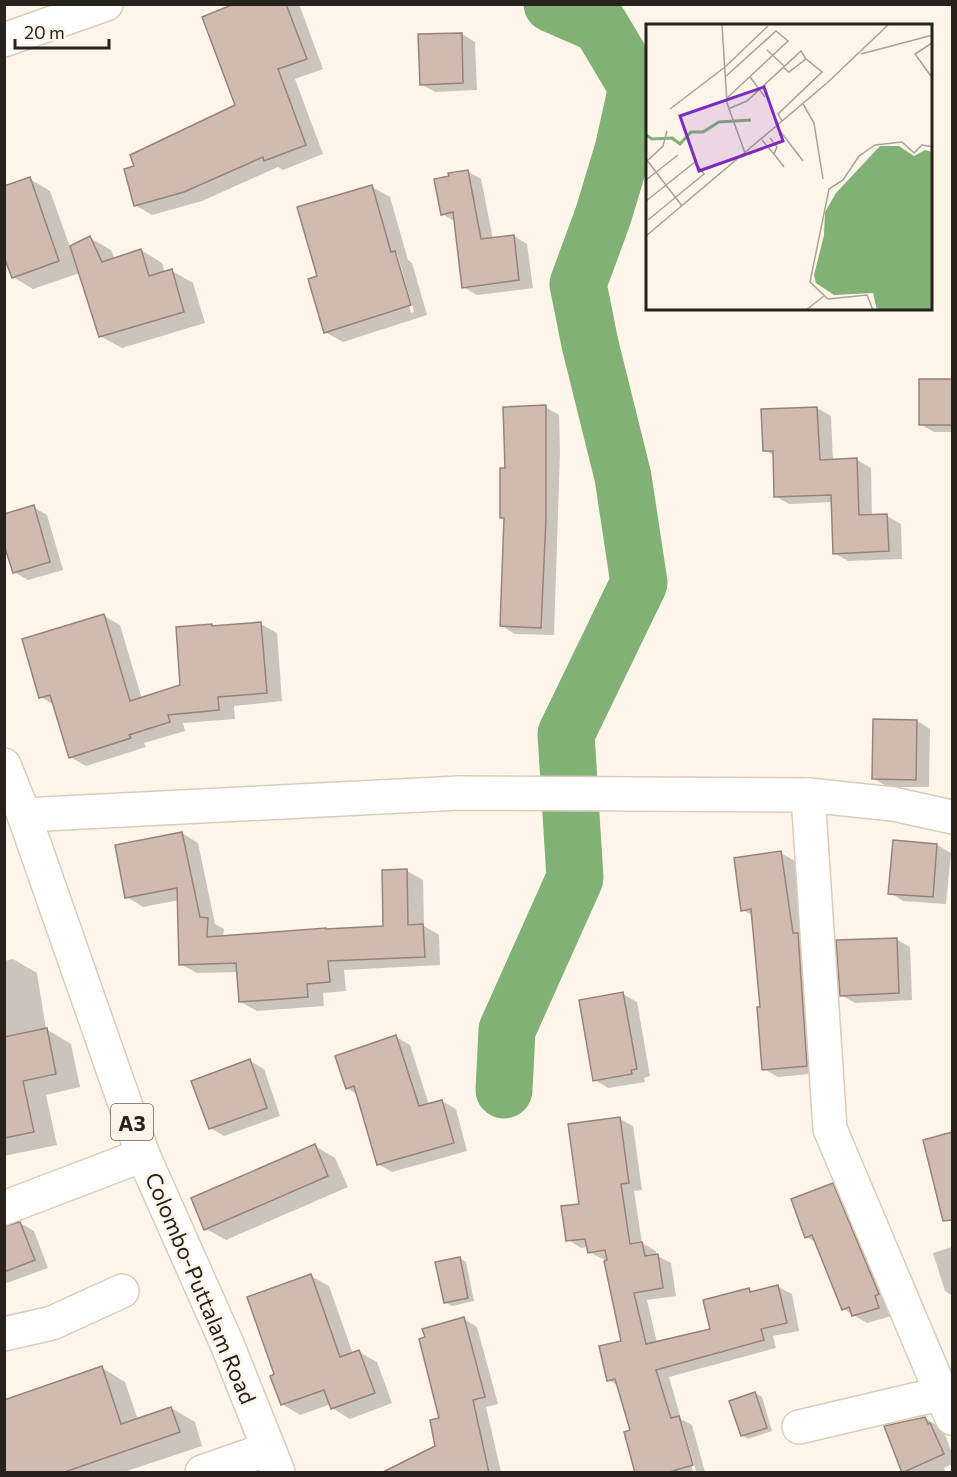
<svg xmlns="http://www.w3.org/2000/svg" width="957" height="1477" viewBox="0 0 957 1477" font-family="Commissioner,sans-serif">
<rect width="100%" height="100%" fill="#fef5ea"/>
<g fill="#0003" fill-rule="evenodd">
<path d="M 238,4 L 299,4 L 323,69 L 295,79 L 323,154 L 283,170 L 278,167 L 202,201 L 152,215 L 135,205 L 136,167 L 237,106 Z"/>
<path d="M 462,34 L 475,42 L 477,90 L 435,92 L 421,84 Z"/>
<path d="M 467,171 L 481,179 L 493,239 L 514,236 L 527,244 L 533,288 L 477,295 L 463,287 L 456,222 L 442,214 Z"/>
<path d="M 30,179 L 50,191 L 70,247 L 90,238 L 111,250 L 115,259 L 141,250 L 162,263 L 165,273 L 172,271 L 193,283 L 205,323 L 122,348 L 100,336 L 80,273 L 33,289 L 13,277 Z"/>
<path d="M 372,187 L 390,197 L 408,260 L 412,263 L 427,315 L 343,342 L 325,332 L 319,277 ZM 394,253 L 397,253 L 414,312 L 411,313 Z"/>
<path d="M 921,380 L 952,381 L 952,432 L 934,432 L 920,424 Z"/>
<path d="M 545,407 L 559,415 L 560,452 L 554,635 L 515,634 L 502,626 L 505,519 L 502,517 L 506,470 Z"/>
<path d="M 817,408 L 831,416 L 833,461 L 857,460 L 871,468 L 872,516 L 887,516 L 901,524 L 902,559 L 848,561 L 834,553 L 832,502 L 789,504 L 775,496 L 774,456 L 765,450 Z"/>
<path d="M 33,507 L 47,515 L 63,570 L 28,580 L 14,572 Z"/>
<path d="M 104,616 L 120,625 L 142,699 L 182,686 L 261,624 L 277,633 L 282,701 L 234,706 L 235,719 L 183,723 L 185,731 L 144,743 L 146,747 L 86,766 L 70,757 L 54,705 L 41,697 Z"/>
<path d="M 917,721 L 930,729 L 929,787 L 888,787 L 874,779 Z"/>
<path d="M 182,833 L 198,843 L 215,924 L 224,929 L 223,937 L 384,928 L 407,871 L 423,880 L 424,926 L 439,935 L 440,965 L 344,970 L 346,991 L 323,993 L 324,1006 L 257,1011 L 241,1002 L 238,972 L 197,973 L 180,964 L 179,900 L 143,907 L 127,897 Z"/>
<path d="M 937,845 L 951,853 L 946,904 L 903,901 L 890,893 Z"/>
<path d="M 781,853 L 795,861 L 820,1073 L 778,1077 L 764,1069 L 761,1008 L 753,916 L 743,910 Z"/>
<path d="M 896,939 L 910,947 L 912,1000 L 855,1003 L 841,995 Z"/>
<path d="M 13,959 L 37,973 L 46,1029 L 71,1044 L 80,1087 L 46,1095 L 57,1145 L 4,1156 L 4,961 Z"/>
<path d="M 623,994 L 637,1002 L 650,1076 L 644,1078 L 645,1082 L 608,1088 L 595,1080 Z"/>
<path d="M 396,1037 L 410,1045 L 429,1105 L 442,1101 L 456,1109 L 467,1151 L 392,1172 L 378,1164 L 358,1095 L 347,1088 Z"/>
<path d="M 250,1061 L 264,1069 L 280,1116 L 224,1136 L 210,1128 Z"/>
<path d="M 620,1119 L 633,1126 L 642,1190 L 634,1191 L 642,1243 L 656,1251 L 656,1255 L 671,1263 L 676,1296 L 647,1300 L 657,1343 L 712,1330 L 749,1289 L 754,1292 L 778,1287 L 792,1294 L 799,1331 L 773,1336 L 776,1348 L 669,1377 L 681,1419 L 692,1425 L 705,1472 L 637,1472 L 632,1431 L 619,1386 L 608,1380 L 623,1342 L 605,1260 L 589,1252 L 588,1247 L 581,1248 L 568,1240 L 581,1205 ZM 679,1423 L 682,1423 L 696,1471 L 693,1472 Z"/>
<path d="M 952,1134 L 952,1215 L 937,1179 L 925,1141 Z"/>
<path d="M 315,1146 L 335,1158 L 348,1187 L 226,1240 L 206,1229 Z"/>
<path d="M 832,1185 L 846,1193 L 892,1316 L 867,1323 L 843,1309 L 817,1243 L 806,1237 Z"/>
<path d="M 20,1223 L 34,1231 L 48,1268 L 4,1284 L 4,1227 Z"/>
<path d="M 952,1247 L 952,1296 L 945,1291 L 933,1253 Z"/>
<path d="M 460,1258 L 466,1262 L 474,1301 L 452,1306 L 445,1302 Z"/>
<path d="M 311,1276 L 329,1286 L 353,1354 L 359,1352 L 377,1362 L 392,1403 L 350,1419 L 332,1408 L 331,1404 L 300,1415 L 282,1404 L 276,1375 Z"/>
<path d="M 464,1319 L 477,1327 L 498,1404 L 486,1407 L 501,1472 L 384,1472 L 437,1447 L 441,1419 Z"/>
<path d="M 102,1368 L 125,1382 L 138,1420 L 171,1408 L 195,1422 L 202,1446 L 124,1472 L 4,1472 L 4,1401 Z"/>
<path d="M 755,1393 L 762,1397 L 772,1431 L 748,1439 L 742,1435 Z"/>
<path d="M 925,1418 L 938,1426 L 940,1430 L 944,1432 L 952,1453 L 952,1464 L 944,1468 L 945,1472 L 904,1472 L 886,1427 Z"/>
</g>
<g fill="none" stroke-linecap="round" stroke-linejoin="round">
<path stroke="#82b176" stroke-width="57" d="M 504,1090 L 507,1030 L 575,878 L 566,734 L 639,583 L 623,477 L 590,344 L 578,284 L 603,216 L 623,150 L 637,87 L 600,25 L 552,4"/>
</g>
<g fill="#d1bab0" stroke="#988379" stroke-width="1.5">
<path d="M 234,4 L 286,4 L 307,59 L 278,69 L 306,145 L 264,161 L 263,157 L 184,192 L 134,206 L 124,169 L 134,166 L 130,155 L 235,105 L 202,17 Z"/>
<path d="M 462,33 L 463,83 L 420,85 L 418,34 Z"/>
<path d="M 468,170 L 481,239 L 514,235 L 519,280 L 462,288 L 453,212 L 441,215 L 434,179 L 449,176 L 448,173 Z"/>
<path d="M 30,177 L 59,261 L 12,278 L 4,257 L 4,186 Z"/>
<path d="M 372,185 L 391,252 L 395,251 L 411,305 L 324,333 L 308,279 L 317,276 L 297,207 Z"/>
<path d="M 90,236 L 102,262 L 141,249 L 149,276 L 172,269 L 184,312 L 99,337 L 70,246 Z"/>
<rect x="919" y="379" width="33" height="46"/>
<path d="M 546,405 L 546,518 L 541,628 L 500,626 L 504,518 L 500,518 L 500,468 L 505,468 L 503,407 Z"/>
<path d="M 817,407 L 820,460 L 857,458 L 859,515 L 887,514 L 889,551 L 833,554 L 831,495 L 774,497 L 773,451 L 763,451 L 761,409 Z"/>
<path d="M 34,505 L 50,562 L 13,573 L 4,545 L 4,514 Z"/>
<path d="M 104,614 L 130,701 L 180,685 L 176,627 L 212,624 L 212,626 L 261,622 L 267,693 L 218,697 L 219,710 L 168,715 L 170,722 L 129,735 L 131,738 L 69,758 L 50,695 L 39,698 L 22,639 Z"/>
<path d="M 873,719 L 917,720 L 916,780 L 872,779 Z"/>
<path d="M 182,832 L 200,917 L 208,918 L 207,937 L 326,928 L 326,929 L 383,926 L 382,870 L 407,869 L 408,925 L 423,924 L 425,957 L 328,961 L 330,982 L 307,984 L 308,997 L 239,1002 L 236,963 L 179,965 L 177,888 L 125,898 L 115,845 Z"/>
<path d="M 893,840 L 937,844 L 933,897 L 888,894 Z"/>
<path d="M 781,851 L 793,933 L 798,933 L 807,1066 L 762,1070 L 757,1007 L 760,1007 L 751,909 L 741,911 L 734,858 Z"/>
<path d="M 897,938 L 899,993 L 840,996 L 836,940 Z"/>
<path d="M 623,992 L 637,1069 L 631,1070 L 632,1074 L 593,1081 L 579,1000 Z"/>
<path d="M 47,1028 L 56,1074 L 23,1081 L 34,1132 L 4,1138 L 4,1037 Z"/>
<path d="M 396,1035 L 419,1106 L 442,1100 L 454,1143 L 377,1165 L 354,1086 L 346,1089 L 335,1056 Z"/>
<path d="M 250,1059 L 267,1108 L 209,1129 L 191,1081 Z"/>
<path d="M 620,1117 L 629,1183 L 621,1184 L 630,1244 L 642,1242 L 645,1256 L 658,1254 L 663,1288 L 634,1293 L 646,1344 L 710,1329 L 703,1300 L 749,1288 L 750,1292 L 778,1285 L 787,1323 L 761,1329 L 764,1340 L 656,1370 L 671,1418 L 679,1416 L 693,1465 L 666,1473 L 635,1473 L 624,1432 L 630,1430 L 615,1379 L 607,1381 L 599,1346 L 621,1341 L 604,1261 L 607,1260 L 605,1250 L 588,1253 L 585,1239 L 566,1241 L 561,1206 L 579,1204 L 568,1124 Z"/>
<path d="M 952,1132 L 952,1220 L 943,1221 L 923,1140 Z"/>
<path d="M 315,1144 L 328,1176 L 204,1230 L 191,1198 Z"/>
<path d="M 833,1183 L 879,1294 L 875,1296 L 879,1308 L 852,1316 L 849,1307 L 842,1310 L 812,1235 L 805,1238 L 791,1199 Z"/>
<path d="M 20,1222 L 35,1260 L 4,1272 L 4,1226 Z"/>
<path d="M 460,1257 L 468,1298 L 444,1303 L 435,1262 Z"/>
<path d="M 311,1274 L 340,1357 L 359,1350 L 375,1393 L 331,1409 L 324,1390 L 281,1405 L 270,1376 L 274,1374 L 247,1297 Z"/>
<path d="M 464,1317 L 485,1397 L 473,1400 L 489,1473 L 381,1473 L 435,1446 L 430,1420 L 439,1418 L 419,1339 L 425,1337 L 422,1329 Z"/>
<path d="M 102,1366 L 121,1424 L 171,1407 L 180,1432 L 62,1473 L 4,1473 L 4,1400 Z"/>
<path d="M 755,1392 L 767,1428 L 741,1436 L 729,1401 Z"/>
<path d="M 925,1417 L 928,1424 L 930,1423 L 944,1454 L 902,1473 L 884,1426 Z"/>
</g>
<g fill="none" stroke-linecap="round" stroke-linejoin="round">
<defs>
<g id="street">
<path d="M 4,40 L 106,4"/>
<path d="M 808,795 L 830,1129 L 952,1418"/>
<path d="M 24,815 L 459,793 L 808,795 L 893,804 L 952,817"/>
<path d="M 4,1208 L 143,1155"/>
<path d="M 4,1334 L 52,1323 L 122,1291"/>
<path d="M 799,1427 L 952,1391"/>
<path d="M 202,1472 L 268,1449"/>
</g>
<path id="highway" d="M 4,765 L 24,815 L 143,1155 L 227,1344 L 278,1472"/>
</defs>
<use href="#street" stroke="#daccb9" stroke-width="36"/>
<use href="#highway" stroke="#daccb9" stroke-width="36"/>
<use href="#street" stroke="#fff" stroke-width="33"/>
<use href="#highway" stroke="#fff" stroke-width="33"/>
</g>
<g text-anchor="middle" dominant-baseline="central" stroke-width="5" stroke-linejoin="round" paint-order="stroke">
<rect fill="#fef5ea" stroke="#686159" stroke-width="1.5" x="111" y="1104" width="42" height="36" rx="4.5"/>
<g font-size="21" font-weight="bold" fill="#27221b">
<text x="132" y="1122">A3</text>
</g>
<g font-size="22" fill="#27221b" stroke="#fef5ea">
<text transform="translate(201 1288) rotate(67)">Colombo-Puttalam Road</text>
</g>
</g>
<g transform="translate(646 24)">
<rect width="286" height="286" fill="#fef5ea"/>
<path d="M 234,122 L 253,122 L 268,132 L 279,126 L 286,128 L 286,286 L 231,286 L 227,269 L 188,271 L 170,259 L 168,251 L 178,211 L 179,188 L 190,169 Z" fill="#82b176"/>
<path fill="none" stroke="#82b176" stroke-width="3" d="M 0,111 L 6,115 L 26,114 L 34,120 L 45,108 L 57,108 L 73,98 L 105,96"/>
<path fill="none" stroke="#a8a197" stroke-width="1.5" d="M 76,1 L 81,79 L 99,129M 286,19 L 269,30 L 287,55M 121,26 L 138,42M 215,30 L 287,11M 79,53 L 130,7 L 142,17 L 81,74M 104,53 L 119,73M 157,80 L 168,99 L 177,155M 24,85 L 79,43 L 122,2M 82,85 L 101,77 L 155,27 L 160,35M 136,97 L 132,90 L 176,48 L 160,35 L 143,48 L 137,43M 131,103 L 157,137M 124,114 L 131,123 L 128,130 L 138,143M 116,116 L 128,130M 0,135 L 36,182M 1,137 L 17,122 L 21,107M 0,156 L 32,131M 0,177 L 49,138 L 58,150 L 2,196M 0,212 L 181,59 L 242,1M 160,286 L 178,272M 227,286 L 221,271 L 182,275 L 164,258 L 183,165 L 197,156 L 213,132 L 229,121 L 256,118 L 268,129 L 276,121 L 287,123"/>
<path fill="#7b2cbf" fill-opacity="0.15" stroke="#7b2cbf" stroke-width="3" d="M 118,63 L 137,117 L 53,147 L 34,92 Z"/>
<rect width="286" height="286" fill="none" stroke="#27221b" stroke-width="3"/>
</g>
<rect width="957" height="1477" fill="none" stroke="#27221b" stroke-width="12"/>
<path d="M15 39v9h94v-9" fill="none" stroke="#27221b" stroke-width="3"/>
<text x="24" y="39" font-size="18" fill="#27221b" stroke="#fef5ea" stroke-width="4.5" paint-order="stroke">20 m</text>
</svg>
